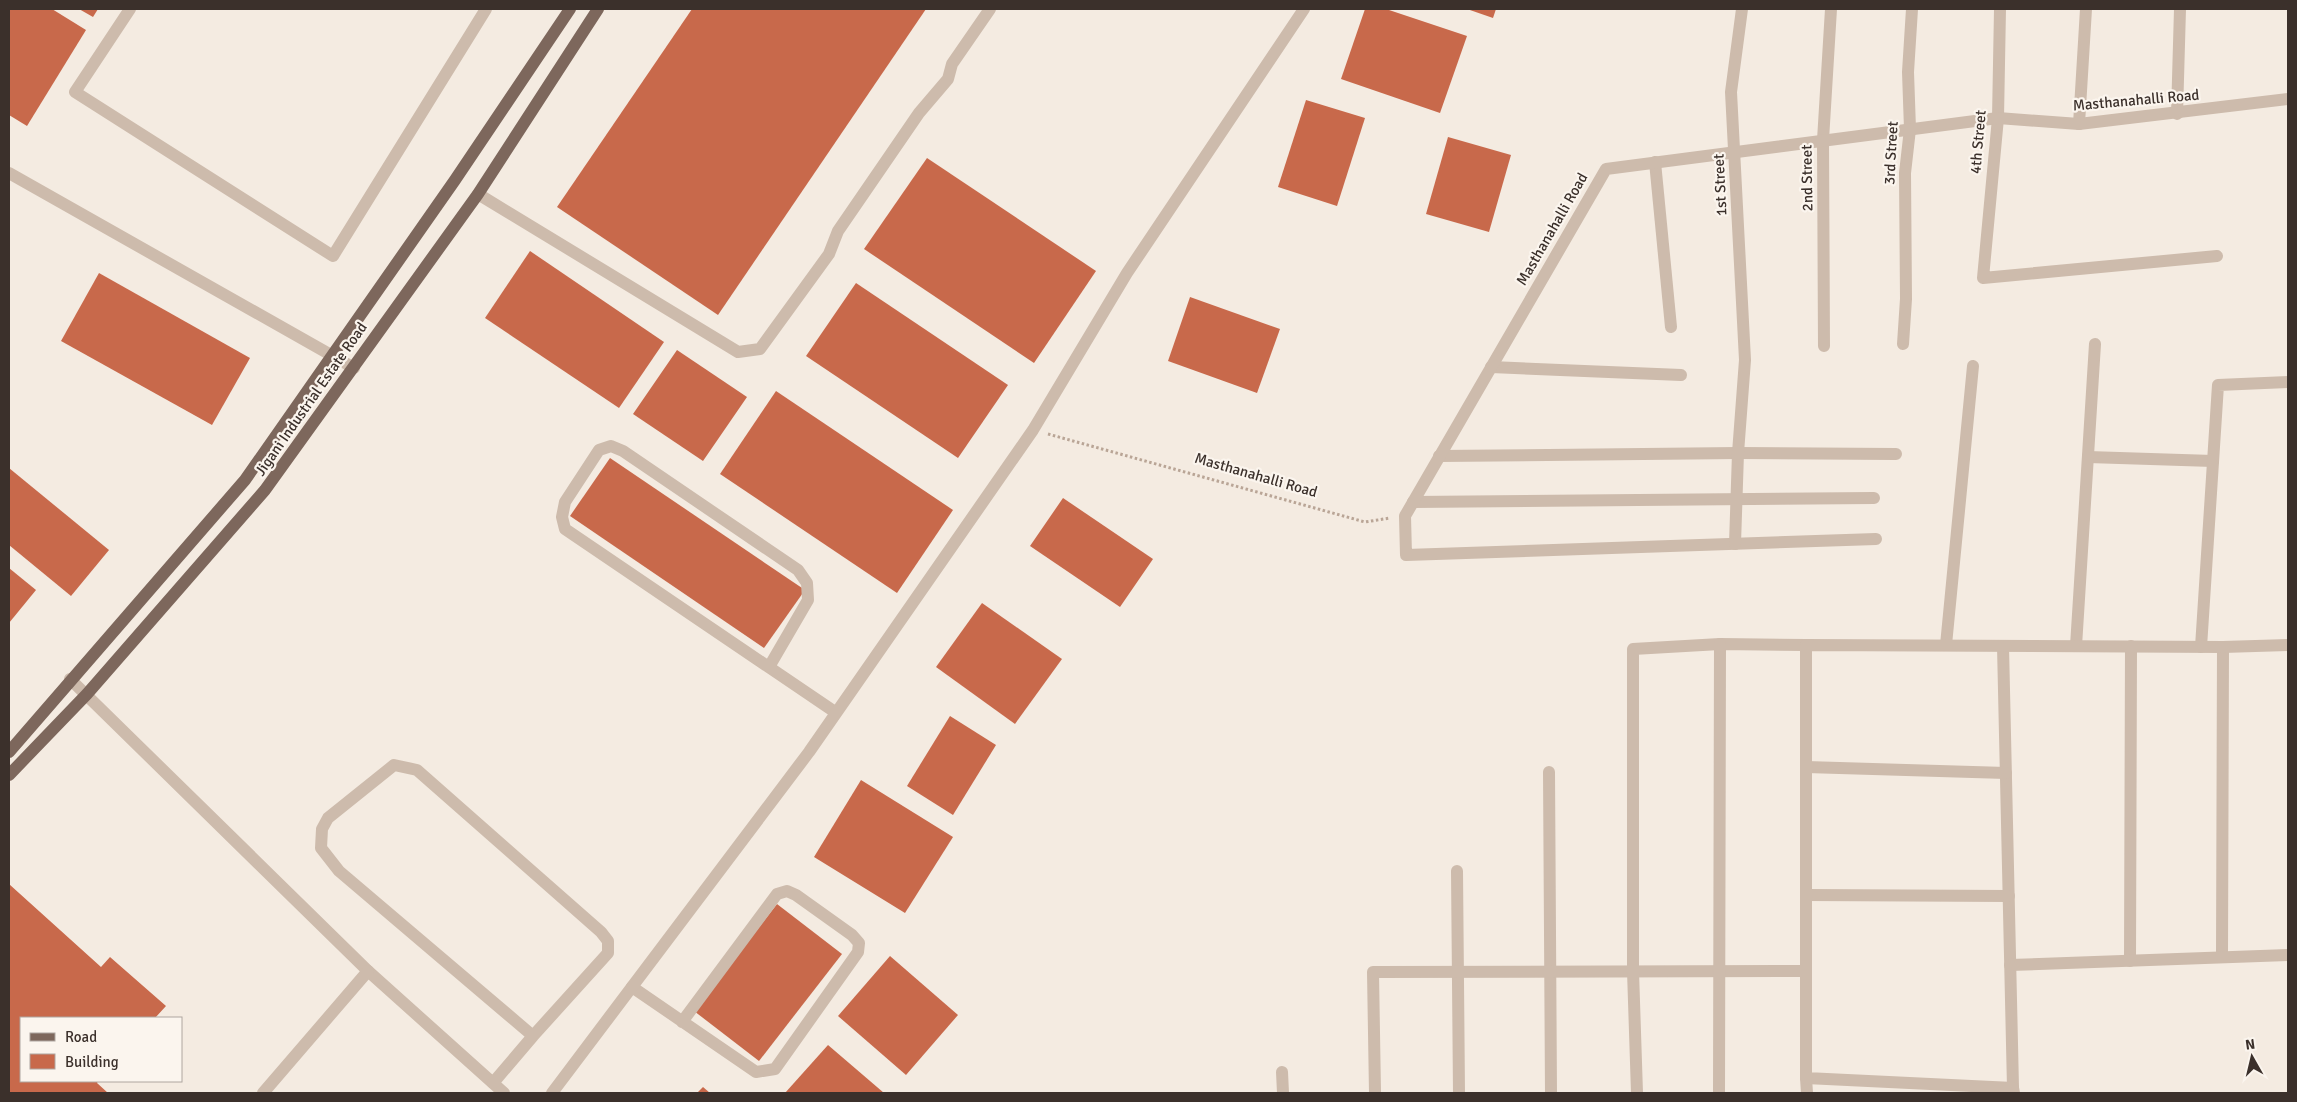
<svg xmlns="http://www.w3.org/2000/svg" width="2297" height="1102" viewBox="0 0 2297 1102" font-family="Signika,sans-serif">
<rect width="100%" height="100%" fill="#f4ebe1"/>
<g fill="#c8694b">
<path d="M 9,9 L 52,9 L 86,30 L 27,126 L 9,115 Z"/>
<path d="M 79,9 L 98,9 L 93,17 Z"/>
<path d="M 692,9 L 926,9 L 718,315 L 557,207 Z"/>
<path d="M 1365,9 L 1386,9 L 1467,36 L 1440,113 L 1341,79 Z"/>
<path d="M 1467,9 L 1496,9 L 1493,18 Z"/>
<path d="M 1306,100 L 1365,118 L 1337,206 L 1278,187 Z"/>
<path d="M 1448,137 L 1511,155 L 1489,232 L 1426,214 Z"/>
<path d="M 927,158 L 1096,271 L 1034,363 L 864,249 Z"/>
<path d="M 530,251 L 664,342 L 619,408 L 485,318 Z"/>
<path d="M 99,273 L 250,358 L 212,425 L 61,341 Z"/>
<path d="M 856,283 L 1008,385 L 958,458 L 806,356 Z"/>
<path d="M 1190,297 L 1280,329 L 1257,393 L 1168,361 Z"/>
<path d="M 677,350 L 747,397 L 703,461 L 633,414 Z"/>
<path d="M 776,391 L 953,510 L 897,593 L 720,474 Z"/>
<path d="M 610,458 L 805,590 L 764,648 L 570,516 Z"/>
<path d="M 9,468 L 109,550 L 71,596 L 9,545 Z"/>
<path d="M 1063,498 L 1153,559 L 1120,607 L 1030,546 Z"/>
<path d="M 9,568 L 36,590 L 9,623 Z"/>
<path d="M 982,603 L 1062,659 L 1015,724 L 936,667 Z"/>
<path d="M 950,716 L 996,745 L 953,815 L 907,786 Z"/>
<path d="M 861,780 L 953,837 L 905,913 L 814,857 Z"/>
<path d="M 9,884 L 101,967 L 110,957 L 166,1006 L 155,1018 L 21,1018 L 21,1081 L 98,1081 L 97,1083 L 108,1093 L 9,1093 Z"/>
<path d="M 777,904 L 842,954 L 759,1061 L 694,1011 Z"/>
<path d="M 890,956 L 958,1015 L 906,1075 L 838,1016 Z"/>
<path d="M 828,1045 L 884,1093 L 785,1093 Z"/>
<path d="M 703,1087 L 710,1093 L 697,1093 Z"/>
</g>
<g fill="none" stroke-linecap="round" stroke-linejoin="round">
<path stroke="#b9a596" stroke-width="3" stroke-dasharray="2.5 2.5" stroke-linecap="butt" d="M 1048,434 L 1365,522 L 1390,518"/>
<g stroke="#cdbbac" stroke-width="12">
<path d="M 130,9 L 75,92 L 333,256 L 486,9"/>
<path d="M 2000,9 L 1998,118 L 1983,278 L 2217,256"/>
<path d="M 2177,114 L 2180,9"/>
<path d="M 2079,124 L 2086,9"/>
<path d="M 1655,162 L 1671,327"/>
<path d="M 9,173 L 354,368"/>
<path d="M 478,194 L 738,352 L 760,349 L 829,254 L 838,231 L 919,113 L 948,79 L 952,64 L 990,9"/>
<path d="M 1903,344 L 1906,299 L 1905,173 L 1910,129 L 1908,72 L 1912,9"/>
<path d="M 1824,346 L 1823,140 L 1831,9"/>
<path d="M 1491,367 L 1681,375"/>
<path d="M 1439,456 L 1738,453 L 1896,454"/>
<path d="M 2088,457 L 2213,461"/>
<path d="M 1413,502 L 1874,498"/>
<path d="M 1876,539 L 1406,555 L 1405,516 L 1606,169 L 1998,118 L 2079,124 L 2288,99"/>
<path d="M 1735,544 L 1738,453 L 1745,360 L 1731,92 L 1742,9"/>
<path d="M 1946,645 L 1973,366"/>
<path d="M 2003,646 L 2013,1088"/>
<path d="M 2076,646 L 2095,344"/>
<path d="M 2201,647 L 2218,385 L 2288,382"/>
<path d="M 769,667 L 808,600 L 807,583 L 798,570 L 623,451 L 611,446 L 599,450 L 565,502 L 562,517 L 565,529 L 835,712"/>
<path d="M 70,679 L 368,971 L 504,1093"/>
<path d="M 1806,767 L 2006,773"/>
<path d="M 1549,772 L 1551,1093"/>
<path d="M 1457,871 L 1459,1093"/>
<path d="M 1806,895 L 2009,896"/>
<path d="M 2222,957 L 2223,647"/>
<path d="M 2130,961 L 2131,646"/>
<path d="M 2010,965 L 2288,955"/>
<path d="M 632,987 L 756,1072 L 775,1069 L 858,952 L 859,943 L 852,935 L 796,895 L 787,891 L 777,894 L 682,1022"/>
<path d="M 1282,1072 L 1283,1093"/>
<path d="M 1806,1078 L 1807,1093"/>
<path d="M 493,1083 L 533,1036 L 339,871 L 321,848 L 322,829 L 328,818 L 394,765 L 417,770 L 601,932 L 608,941 L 608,953 L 533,1036"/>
<path d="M 263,1093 L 368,971"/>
<path d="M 552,1093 L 809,752 L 1033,430 L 1127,273 L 1304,9"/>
<path d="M 1375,1093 L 1373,972 L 1806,971"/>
<path d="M 1637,1093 L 1633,971 L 1633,649 L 1720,644 L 1806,645"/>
<path d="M 1719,1093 L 1720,644"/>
<path d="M 2014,1093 L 2013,1088 L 1806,1078 L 1806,645 L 2223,647 L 2288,645"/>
</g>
<g stroke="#7d675c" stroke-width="12">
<path d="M 9,752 L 245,480 L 455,180 L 570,9"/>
<path d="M 9,775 L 87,694 L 265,490 L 478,194 L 598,9"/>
</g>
</g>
<g text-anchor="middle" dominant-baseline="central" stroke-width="4.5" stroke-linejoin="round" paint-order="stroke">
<g font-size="15" fill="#3b302b" stroke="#fbf5ee">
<text transform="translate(2136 100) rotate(-5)">Masthanahalli Road</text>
<text transform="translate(1978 142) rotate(-85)">4th Street</text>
<text transform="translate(1891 153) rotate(-87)">3rd Street</text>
<text transform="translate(1807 178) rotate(-91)">2nd Street</text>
<text transform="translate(1720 185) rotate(-93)">1st Street</text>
<text transform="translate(1552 229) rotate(-60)">Masthanahalli Road</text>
<text transform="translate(311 399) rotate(-55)">Jigani Industrial Estate Road</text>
<text transform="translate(1256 475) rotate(16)">Masthanahalli Road</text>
</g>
</g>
<rect width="2297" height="1102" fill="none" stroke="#3b302b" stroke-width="20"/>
<rect x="20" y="1017" width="162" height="65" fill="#fbf5ee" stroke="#aea6a0"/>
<rect x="30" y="1033" width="25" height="8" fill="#7d675c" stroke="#aea6a0"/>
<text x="65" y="1042" font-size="15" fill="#3b302b">Road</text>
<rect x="30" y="1054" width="25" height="15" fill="#c8694b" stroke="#aea6a0"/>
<text x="65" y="1067" font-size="15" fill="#3b302b">Building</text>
<g transform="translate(2252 1057) rotate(352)" stroke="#fbf5ee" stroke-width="4" paint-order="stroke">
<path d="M0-4L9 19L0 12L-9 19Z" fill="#3b302b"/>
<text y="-8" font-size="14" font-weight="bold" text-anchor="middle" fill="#3b302b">N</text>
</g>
</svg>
